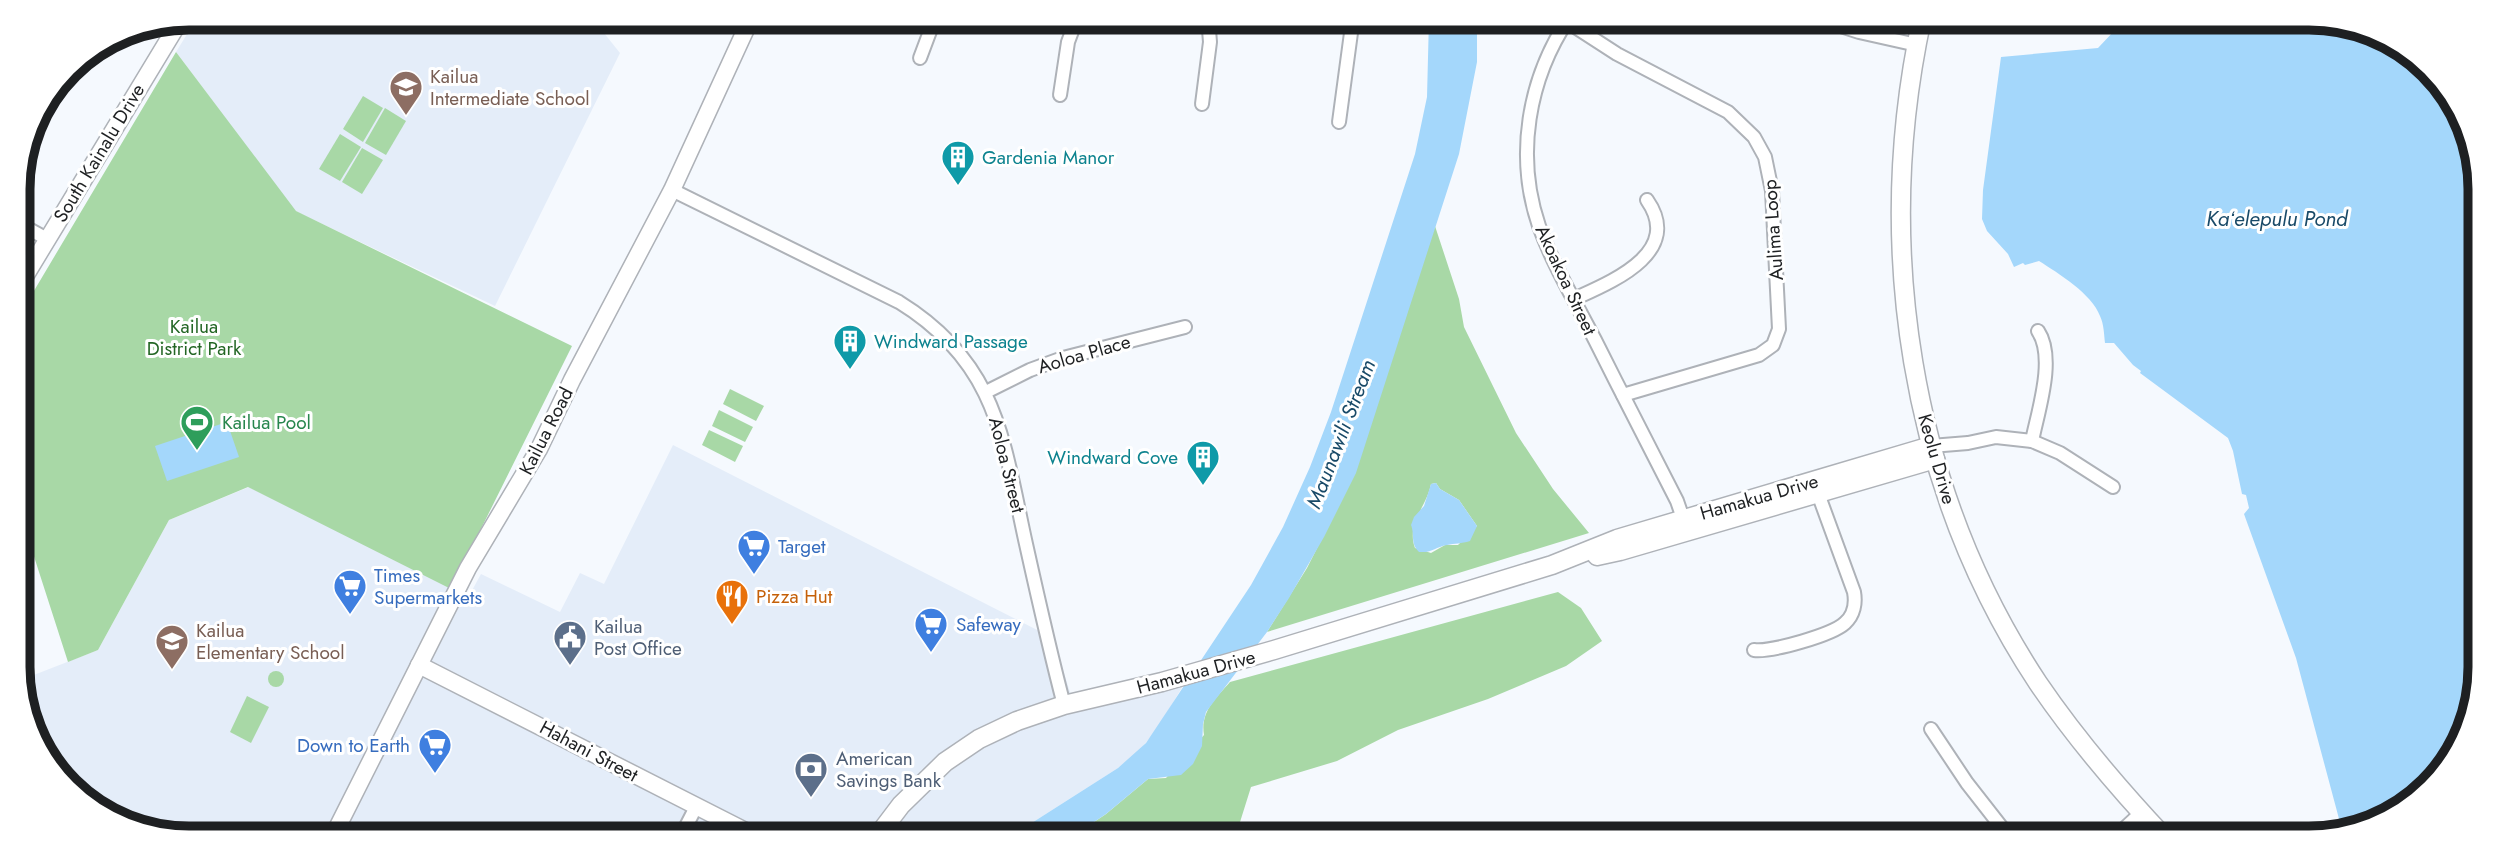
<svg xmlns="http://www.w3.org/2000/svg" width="2498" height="856" viewBox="0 0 2498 856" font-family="Jost,sans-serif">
<rect width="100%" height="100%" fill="#f5f9fe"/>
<g fill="#e4edf9">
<path d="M 197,18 L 592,18 L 620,53 L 495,306 L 295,211 L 176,52 Z"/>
<path d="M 673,445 L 1053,638 L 1076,711 L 1186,681 L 1155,732 L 1137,753 L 1118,768 L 1008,838 L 189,838 L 134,830 L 60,780 L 21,700 L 21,680 L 98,650 L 169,520 L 249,487 L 469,596 L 481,574 L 560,612 L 580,573 L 604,584 Z"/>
</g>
<g fill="#a8d8a6" fill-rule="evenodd">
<path d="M 176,52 L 296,211 L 572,346 L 451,589 L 248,487 L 169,520 L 98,650 L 68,662 L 20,513 L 19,316 Z"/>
<path d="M 363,96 L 383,108 L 363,142 L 343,129 Z"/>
<path d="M 385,108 L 406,121 L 386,155 L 365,143 Z"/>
<path d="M 340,134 L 361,147 L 340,181 L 319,169 Z"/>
<path d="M 362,148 L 383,160 L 362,194 L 342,182 Z"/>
<path d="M 1435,226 L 1459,299 L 1464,327 L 1516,433 L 1553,489 L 1589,533 L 1267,632 L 1307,568 L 1355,473 ZM 1436,483 L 1440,489 L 1459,500 L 1477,526 L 1458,545 L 1445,545 L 1431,553 L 1415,548 C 1406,524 1427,506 1431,484 Z"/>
<path d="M 730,389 L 764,406 L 756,421 L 723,404 Z"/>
<path d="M 719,410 L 753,427 L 745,442 L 712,426 Z"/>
<path d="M 709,430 L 743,446 L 735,462 L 702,445 Z"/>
<path d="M 1558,592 L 1581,608 L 1602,641 L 1566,666 L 1488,699 L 1398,730 L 1337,761 L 1251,787 L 1235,838 L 1070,838 L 1106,814 L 1148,779 L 1166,778 L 1204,735 C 1200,712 1216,698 1230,682 Z"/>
<circle cx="276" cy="679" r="8"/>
<path d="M 247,696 L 269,707 L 251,743 L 230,732 Z"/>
</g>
<g fill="#a4d7fb">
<path d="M 1429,18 L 1477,18 L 1477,62 L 1459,154 L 1356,473 L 1324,537 L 1289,598 L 1267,632 L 1206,712 L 1203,724 L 1202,746 L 1193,764 L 1181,775 L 1148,779 L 1106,814 L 1070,838 L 1008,838 L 1118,768 L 1146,743 L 1251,585 L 1283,527 L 1310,467 L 1331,412 L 1415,154 L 1427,97 Z"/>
<path d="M 2123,18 L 2309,18 L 2364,26 L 2438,76 L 2479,166 L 2477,290 L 2465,365 L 2476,413 L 2472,722 L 2414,803 L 2342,830 L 2296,658 L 2244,514 L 2249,508 L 2246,495 L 2242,494 L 2233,451 L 2228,438 L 2140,373 L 2141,371 L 2133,365 L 2114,343 L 2105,343 C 2104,335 2104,324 2100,316 C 2092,294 2058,273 2039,261 L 2025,265 L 2023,263 L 2014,267 L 2008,254 L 1987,231 L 1982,219 L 1983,190 L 2001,57 L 2098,48 L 2115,30 Z"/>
<path d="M 227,422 L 239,457 L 167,481 L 155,446 Z"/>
<path d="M 1436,483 L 1440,489 L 1459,500 L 1477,526 L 1470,541 C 1461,544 1455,543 1447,545 C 1435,547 1433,553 1419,552 C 1410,543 1415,535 1411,525 L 1414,517 L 1424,506 L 1431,484 Z"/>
</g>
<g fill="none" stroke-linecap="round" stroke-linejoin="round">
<defs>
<g id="minor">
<path d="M 1569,18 C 1528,79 1515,156 1539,226 C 1553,265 1576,303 1595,340 C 1622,394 1650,448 1677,501 L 1686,527"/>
<path d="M 1816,18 L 1859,32 L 1917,45"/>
<path d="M 1566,21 L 1617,54 L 1728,112 L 1754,137 L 1765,157 L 1772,191 L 1779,329 L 1773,345 L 1759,355 L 1623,395"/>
<path d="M 920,58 L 935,18"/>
<path d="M 1060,95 L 1068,42 L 1077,18"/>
<path d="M 1202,104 L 1210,42 L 1208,18"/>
<path d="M 1339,122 L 1353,18"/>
<path d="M 672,190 L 899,302 C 998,363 1003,440 1026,544 C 1038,598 1050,652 1064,705"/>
<path d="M 18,223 L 47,239"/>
<path d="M 1574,299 C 1611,282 1684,253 1647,200"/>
<path d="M 986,392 L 1030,370 L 1063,358 L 1185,327"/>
<path d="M 2032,441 C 2038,411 2056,358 2038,331"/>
<path d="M 1931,446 L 1968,443 L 1996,437 L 2032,441 L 2060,453 L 2113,487"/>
<path d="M 1754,650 C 1772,652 1832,635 1845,623 C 1854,615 1856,603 1854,592 L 1816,488"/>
<path d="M 1931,729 L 1967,783 L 2010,838"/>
<path d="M 680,838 L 696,807"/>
<path d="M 2114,838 L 2141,813"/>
</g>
<g id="tertiary">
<path d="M 18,288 L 181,19"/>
<path d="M 419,665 L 759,838"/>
<path d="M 332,838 L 468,568 L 539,449 L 572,380 L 672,190 L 751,18"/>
</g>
<g id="secondary">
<path d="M 1922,18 C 1873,244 1909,488 2038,683 C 2076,739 2119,789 2165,838"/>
<path d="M 1597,556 L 1620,551 L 1935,459"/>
<path d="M 876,838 L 901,805 L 945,762 L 979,739 L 1017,721 L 1064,705 L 1162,682 L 1274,650 L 1552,565 L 1617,539 L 1931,446"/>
</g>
</defs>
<use href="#minor" stroke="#aeb2b8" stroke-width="16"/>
<use href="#tertiary" stroke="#aeb2b8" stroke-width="19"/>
<use href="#secondary" stroke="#aeb2b8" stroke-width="21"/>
<use href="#minor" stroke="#fff" stroke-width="12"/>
<use href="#tertiary" stroke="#fff" stroke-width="16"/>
<use href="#secondary" stroke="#fff" stroke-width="18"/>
</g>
<defs>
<symbol id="school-pin" viewBox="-11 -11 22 30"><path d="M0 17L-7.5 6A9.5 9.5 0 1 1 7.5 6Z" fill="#8d6e63" stroke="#fff"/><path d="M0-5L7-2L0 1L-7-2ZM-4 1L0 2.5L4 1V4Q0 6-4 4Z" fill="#fff"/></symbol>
<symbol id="building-pin" viewBox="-11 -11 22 30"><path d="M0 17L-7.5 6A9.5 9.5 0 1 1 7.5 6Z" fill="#0f9aa8" stroke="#fff"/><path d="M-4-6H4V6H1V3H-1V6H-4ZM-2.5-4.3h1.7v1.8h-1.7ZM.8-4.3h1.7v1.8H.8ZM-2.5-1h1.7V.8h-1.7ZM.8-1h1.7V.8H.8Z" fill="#fff"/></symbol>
<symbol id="stadium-pin" viewBox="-11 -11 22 30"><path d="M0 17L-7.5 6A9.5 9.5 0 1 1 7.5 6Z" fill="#2e9e5b" stroke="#fff"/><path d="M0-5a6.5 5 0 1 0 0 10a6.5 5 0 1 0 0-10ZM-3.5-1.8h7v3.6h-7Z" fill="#fff"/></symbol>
<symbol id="supermarket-pin" viewBox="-11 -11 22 30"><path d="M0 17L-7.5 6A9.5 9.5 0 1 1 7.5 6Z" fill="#3f7fe0" stroke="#fff"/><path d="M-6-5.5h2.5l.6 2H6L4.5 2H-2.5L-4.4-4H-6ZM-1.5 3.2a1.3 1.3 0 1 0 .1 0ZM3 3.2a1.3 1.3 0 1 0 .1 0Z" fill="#fff"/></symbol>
<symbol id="restaurant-pin" viewBox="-11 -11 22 30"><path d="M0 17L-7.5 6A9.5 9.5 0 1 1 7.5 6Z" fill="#e8710a" stroke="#fff"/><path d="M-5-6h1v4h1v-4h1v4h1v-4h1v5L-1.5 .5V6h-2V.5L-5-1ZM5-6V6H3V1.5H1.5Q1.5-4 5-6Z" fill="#fff"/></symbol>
<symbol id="civic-pin" viewBox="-11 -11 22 30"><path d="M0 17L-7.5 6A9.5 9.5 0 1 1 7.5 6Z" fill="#5c6f8a" stroke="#fff"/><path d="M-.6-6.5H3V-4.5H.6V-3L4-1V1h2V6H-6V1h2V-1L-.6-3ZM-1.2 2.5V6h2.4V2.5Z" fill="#fff"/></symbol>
<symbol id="bank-pin" viewBox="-11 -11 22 30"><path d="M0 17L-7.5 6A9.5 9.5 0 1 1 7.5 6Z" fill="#5c6f8a" stroke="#fff"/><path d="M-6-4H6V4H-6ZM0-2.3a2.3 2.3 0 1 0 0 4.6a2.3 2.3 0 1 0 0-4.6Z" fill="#fff"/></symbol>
</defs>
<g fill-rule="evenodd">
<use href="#school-pin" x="387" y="68" width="38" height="52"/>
<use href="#building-pin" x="939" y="138" width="38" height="52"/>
<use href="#building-pin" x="831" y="322" width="38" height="52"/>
<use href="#stadium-pin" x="178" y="403" width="38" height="52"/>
<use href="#building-pin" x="1184" y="438" width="38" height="52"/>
<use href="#supermarket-pin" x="735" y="527" width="38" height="52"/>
<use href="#supermarket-pin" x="331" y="567" width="38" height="52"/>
<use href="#restaurant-pin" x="713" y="577" width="38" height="52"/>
<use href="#supermarket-pin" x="912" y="605" width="38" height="52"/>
<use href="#civic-pin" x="551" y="618" width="38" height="52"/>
<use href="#school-pin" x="153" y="622" width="38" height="52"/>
<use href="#supermarket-pin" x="416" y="726" width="38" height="52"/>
<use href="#bank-pin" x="792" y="750" width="38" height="52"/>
</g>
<g text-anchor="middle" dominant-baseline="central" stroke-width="6" stroke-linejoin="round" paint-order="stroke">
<g font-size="19" fill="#785e54" stroke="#fff" text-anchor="start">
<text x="430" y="76">Kailua<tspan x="430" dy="22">Intermediate School</tspan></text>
<text x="196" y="630">Kailua<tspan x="196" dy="22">Elementary School</tspan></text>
</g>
<g font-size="19" fill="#1e2022" stroke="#fff">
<text transform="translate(99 153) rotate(-59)">South Kainalu Drive</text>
<text transform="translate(1773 230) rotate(-94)">Aulima Loop</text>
<text transform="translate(1566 280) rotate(65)">Akoakoa Street</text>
<text transform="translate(1084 354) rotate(-16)">Aoloa Place</text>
<text transform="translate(546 431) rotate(-63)">Kailua Road</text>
<text transform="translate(1937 459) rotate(74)">Keolu Drive</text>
<text transform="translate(1007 465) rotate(76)">Aoloa Street</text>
<text transform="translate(1759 497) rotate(-16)">Hamakua Drive</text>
<text transform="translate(1196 672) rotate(-15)">Hamakua Drive</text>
<text transform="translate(589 751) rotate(28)">Hahani Street</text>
</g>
<g font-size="19" fill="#0d838f" stroke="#fff" text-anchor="start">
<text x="982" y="157">Gardenia Manor</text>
<text x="874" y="341">Windward Passage</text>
<text x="1178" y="457" text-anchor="end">Windward Cove</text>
</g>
<g font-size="19" fill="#236624" stroke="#fff">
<text x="194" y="326">Kailua<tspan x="194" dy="22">District Park</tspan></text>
</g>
<g font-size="19" fill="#27864d" stroke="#fff" text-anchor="start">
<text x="222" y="422">Kailua Pool</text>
</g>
<g font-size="19" fill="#366cbe" stroke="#fff" text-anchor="start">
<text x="778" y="546">Target</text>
<text x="374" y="575">Times<tspan x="374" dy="22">Supermarkets</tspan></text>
<text x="956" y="624">Safeway</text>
<text x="410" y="745" text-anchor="end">Down to Earth</text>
</g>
<g font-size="19" fill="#c56008" stroke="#fff" text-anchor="start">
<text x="756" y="596">Pizza Hut</text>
</g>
<g font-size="19" fill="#4e5e75" stroke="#fff" text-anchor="start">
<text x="594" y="626">Kailua<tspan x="594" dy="22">Post Office</tspan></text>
<text x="836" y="758">American<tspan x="836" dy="22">Savings Bank</tspan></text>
</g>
<g font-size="21" font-style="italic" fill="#194a68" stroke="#fff">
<text x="2277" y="219">Kaʻelepulu Pond</text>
<text transform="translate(1341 434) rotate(-69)">Maunawili Stream</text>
</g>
</g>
<path d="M0 0H2498V856H0ZM189 30H2309A159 159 0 0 1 2468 189V667A159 159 0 0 1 2309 826H189A159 159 0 0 1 30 667V189A159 159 0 0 1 189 30Z" fill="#fff" fill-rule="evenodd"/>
<path fill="none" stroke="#1e2022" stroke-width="9" d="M189 30H2309A159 159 0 0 1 2468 189V667A159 159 0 0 1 2309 826H189A159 159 0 0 1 30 667V189A159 159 0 0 1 189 30Z"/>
</svg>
